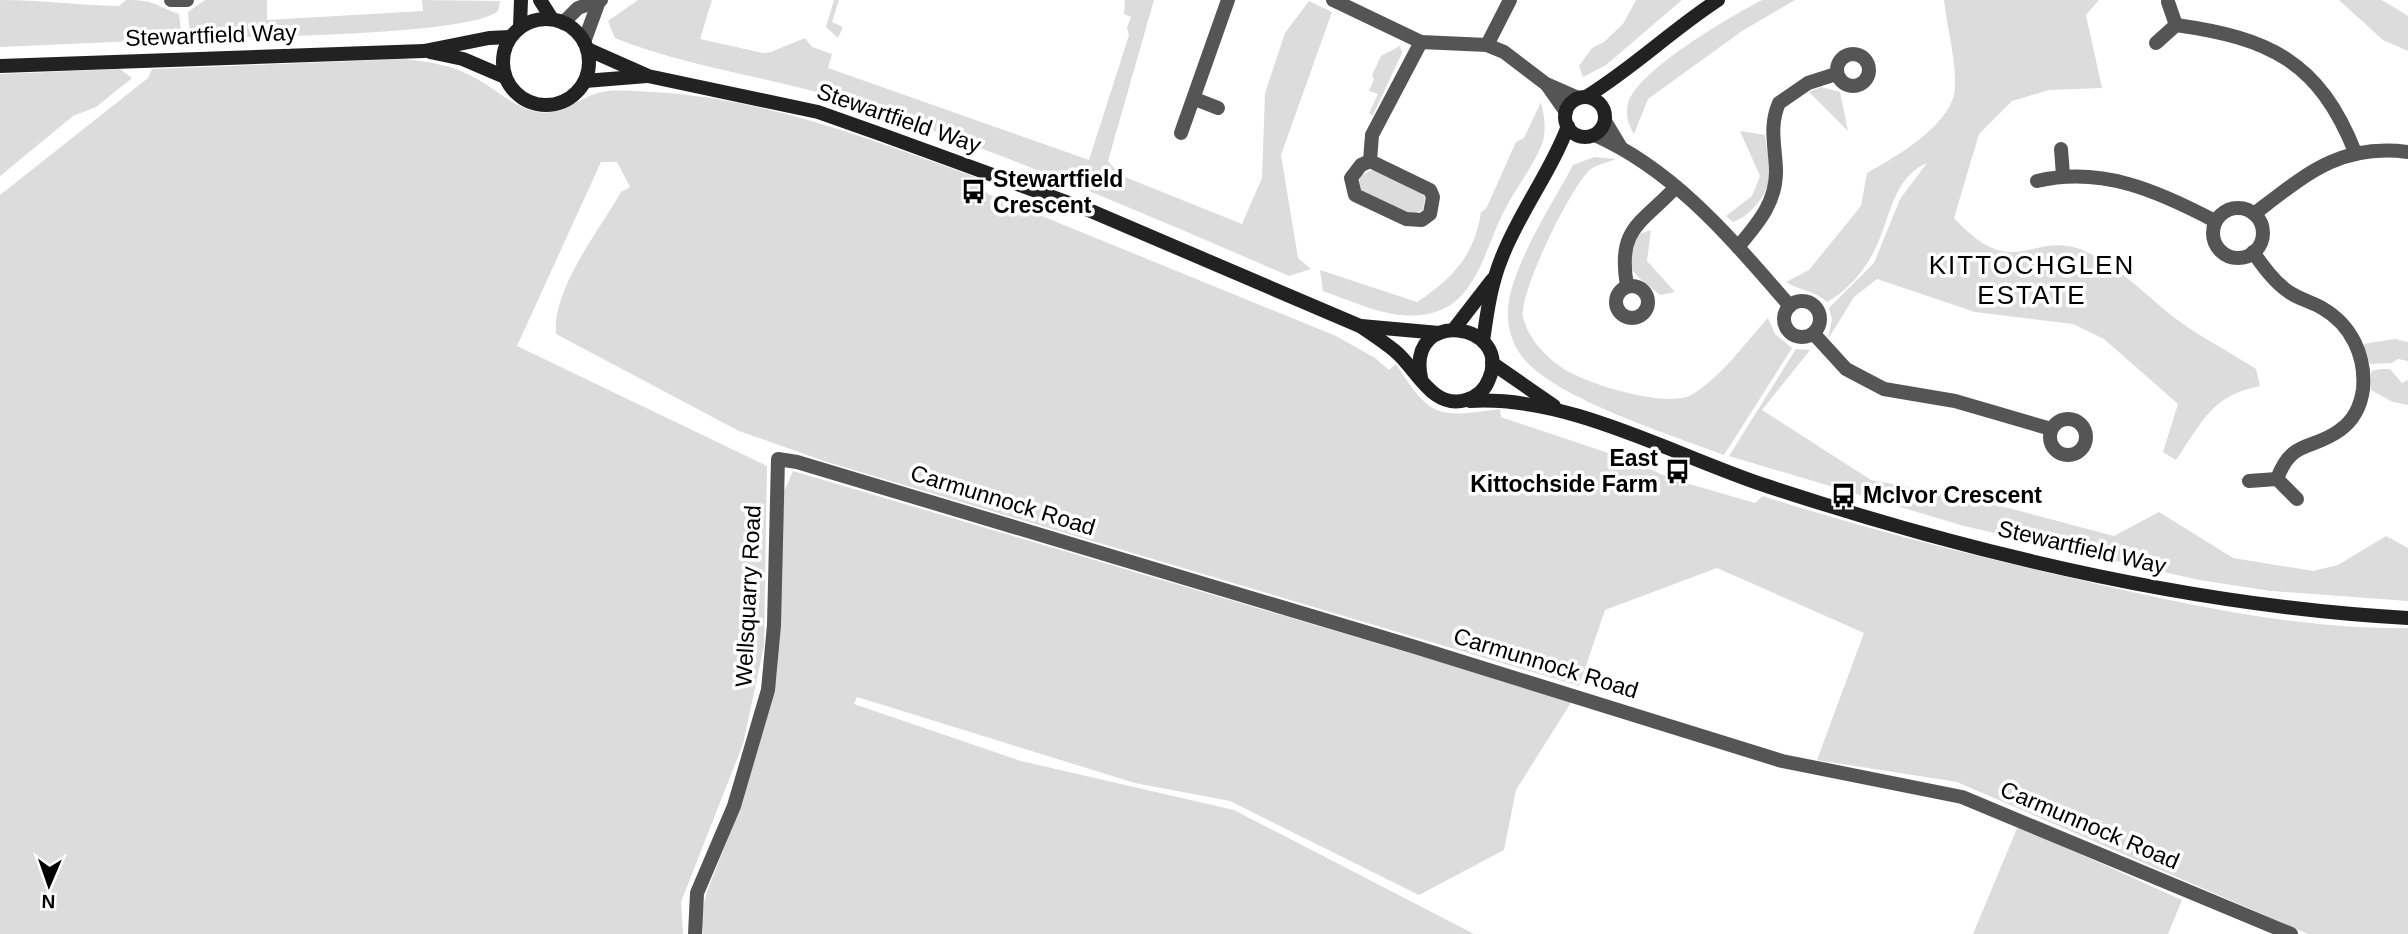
<svg xmlns="http://www.w3.org/2000/svg" width="2408" height="934" viewBox="0 0 2408 934" font-family="Helvetica,sans-serif">
<rect width="100%" height="100%" fill="#fff"/>
<g fill="#dcdcdc">
<path d="M 0,0 C 41,0 78,5 119,6 L 126,0 C 156,0 153,5 179,14 L 182,39 L 0,47 Z"/>
<path d="M 205,0 L 267,0 L 267,20 L 423,11 L 422,0 L 500,1 L 498,11 C 468,36 241,37 190,38 L 188,12 Z"/>
<path d="M 638,0 L 712,0 L 700,39 L 763,53 L 771,52 L 805,38 L 812,47 L 832,54 L 828,68 L 1089,160 L 1129,35 L 1127,28 L 1131,17 L 1124,14 L 1125,0 L 1154,0 L 1108,161 L 1120,175 L 1242,224 L 1262,178 L 1265,93 L 1285,33 L 1309,1 L 1332,12 L 1281,155 L 1298,258 L 1311,269 L 1289,276 C 1139,211 987,145 830,96 C 759,75 684,66 615,38 L 608,21 Z"/>
<path d="M 834,0 L 839,0 L 832,22 L 843,27 L 838,38 L 826,27 Z"/>
<path d="M 1636,0 L 1682,0 L 1606,65 L 1583,77 L 1579,66 L 1592,48 L 1604,42 L 1623,24 Z"/>
<path d="M 1762,0 L 1795,0 L 1742,31 L 1648,99 L 1634,134 C 1628,124 1625,115 1628,103 C 1639,69 1730,17 1762,0 Z"/>
<path d="M 1944,0 L 2099,0 L 2086,15 L 2102,88 L 2049,90 L 2012,101 L 1979,134 L 1954,218 C 2017,287 2033,225 2089,253 C 2119,268 2141,290 2166,311 C 2192,333 2227,350 2256,369 L 2260,386 C 2212,395 2202,422 2176,460 L 2163,452 L 2178,404 L 2104,339 L 2073,324 L 1975,312 L 1877,279 L 1854,297 L 1828,339 L 1832,319 L 1829,308 L 1874,263 L 1900,199 L 1927,163 C 1893,178 1891,215 1877,245 C 1866,269 1850,289 1827,302 C 1814,290 1800,291 1786,282 L 1809,270 L 1861,206 L 1867,173 C 1896,157 1955,123 1955,86 C 1956,58 1947,28 1944,0 Z"/>
<path d="M 2339,0 L 2382,0 L 2408,16 L 2408,51 L 2383,40 Z"/>
<path d="M 1400,46 L 1402,53 L 1373,115 L 1369,113 L 1378,94 L 1369,91 L 1374,79 L 1372,75 L 1381,56 Z"/>
<path d="M 405,59 C 430,62 454,65 477,79 C 497,90 513,107 537,112 C 559,117 581,96 602,92 C 616,89 635,91 650,92 C 764,97 871,140 978,178 L 977,184 L 988,194 L 1336,336 L 1375,358 L 1389,370 L 1396,364 C 1431,418 1436,418 1500,409 L 1501,417 L 1632,461 L 1672,479 L 1755,503 L 1763,496 C 1865,529 1967,554 2072,578 C 2181,604 2295,629 2408,628 L 2408,934 L 2308,934 L 1957,782 L 1817,760 L 1864,633 L 1717,568 L 1605,610 L 1579,686 L 827,462 L 739,431 L 556,334 C 552,289 599,231 621,192 L 630,187 L 617,162 L 601,162 L 517,346 L 767,466 L 764,646 L 743,744 L 681,902 L 683,934 L 0,934 L 0,195 L 148,78 L 152,69 Z"/>
<path d="M 120,69 L 132,78 L 96,107 L 73,116 L 0,176 L 0,74 Z"/>
<path d="M 1821,87 L 1840,92 L 1848,131 L 1809,92 Z"/>
<path d="M 1541,102 C 1544,116 1547,130 1542,144 C 1532,169 1514,190 1503,213 C 1487,245 1477,295 1441,310 C 1402,326 1360,304 1323,291 L 1320,270 L 1417,302 C 1452,279 1475,255 1481,212 L 1486,209 L 1516,142 L 1524,138 Z"/>
<path d="M 1740,131 L 1765,135 C 1766,148 1771,163 1770,175 C 1769,193 1750,217 1733,222 L 1726,216 L 1752,196 L 1760,176 Z"/>
<path d="M 1594,157 L 1616,159 C 1609,162 1598,164 1591,169 C 1573,182 1518,294 1523,317 C 1528,338 1544,355 1561,367 C 1583,383 1668,410 1693,394 C 1722,376 1745,343 1768,318 L 1775,334 L 1792,348 L 1724,455 C 1674,436 1557,399 1524,359 C 1513,346 1507,328 1508,310 C 1510,268 1553,203 1573,165 Z"/>
<path d="M 1372,170 L 1420,191 L 1425,197 L 1423,210 L 1410,215 L 1363,192 L 1359,188 L 1360,176 Z"/>
<path d="M 1651,230 L 1647,261 L 1675,292 L 1660,295 C 1630,270 1626,274 1636,235 Z"/>
<path d="M 2395,339 L 2408,342 L 2408,361 L 2398,359 L 2392,363 L 2370,364 L 2363,344 Z"/>
<path d="M 1796,349 L 1810,350 L 1762,410 L 1871,480 L 1978,500 L 2114,536 L 2159,512 L 2233,558 L 2313,571 L 2338,565 L 2386,536 L 2408,548 L 2408,601 L 2271,591 L 2199,580 L 1964,526 L 1729,456 Z"/>
<path d="M 2381,369 L 2390,369 L 2402,383 L 2408,380 L 2408,405 L 2393,402 L 2371,390 L 2371,371 Z"/>
<path d="M 793,471 L 1572,701 L 1516,790 L 1504,850 L 1419,895 L 1230,801 L 1135,783 L 857,697 L 854,704 L 1021,761 L 1234,810 L 1474,934 L 703,934 L 701,914 L 708,889 L 741,805 L 776,680 L 784,491 Z"/>
<path d="M 2018,826 L 2182,900 L 2168,934 L 1973,934 Z"/>
</g>
<g fill="none" stroke-linecap="round" stroke-linejoin="round">
<g stroke="#555" stroke-width="14">
<path d="M 171,0 L 187,0"/>
<path d="M 1333,0 L 1421,42 L 1487,45 L 1504,52 L 1546,84 L 1578,98"/>
<path d="M 2168,2 L 2176,25"/>
<path d="M 563,23 L 578,8 L 601,0"/>
<path d="M 2176,25 C 2269,38 2319,61 2355,152"/>
<path d="M 584,42 L 599,1"/>
<path d="M 2156,43 L 2176,25"/>
<path d="M 1487,45 L 1510,0"/>
<circle cx="1853" cy="70" r="16"/>
<path d="M 1547,85 L 1566,112"/>
<path d="M 1195,99 L 1218,108"/>
<path d="M 1605,121 L 1620,146"/>
<path d="M 1181,133 L 1228,0"/>
<path d="M 1595,135 C 1676,171 1733,241 1790,306"/>
<path d="M 2061,149 L 2063,175"/>
<path d="M 1370,161 L 1361,165 L 1351,178 L 1355,195 L 1406,219 L 1422,220 L 1430,214 L 1433,197 L 1430,190 L 1370,161 L 1372,135 L 1421,42"/>
<path d="M 2037,181 C 2102,166 2158,191 2215,221"/>
<circle cx="2238" cy="233" r="25"/>
<path d="M 2254,214 C 2305,175 2340,143 2408,152"/>
<path d="M 1738,247 C 1758,223 1777,202 1776,169 C 1775,145 1769,126 1779,103 L 1808,83 L 1836,74"/>
<path d="M 2253,252 C 2263,266 2274,282 2289,292 C 2299,299 2312,302 2322,308 C 2352,325 2366,357 2363,389 C 2361,405 2354,420 2340,430 C 2312,451 2292,438 2277,479"/>
<circle cx="1632" cy="302" r="16"/>
<path d="M 1627,286 C 1617,228 1640,225 1676,187"/>
<circle cx="1802" cy="319" r="18"/>
<path d="M 1814,334 L 1846,369 L 1884,389 L 1955,401 L 2051,429"/>
<circle cx="2068" cy="437" r="18"/>
<path d="M 2249,481 L 2277,479 L 2297,499"/>
<path d="M 695,934 L 697,893 L 734,806 L 768,690 L 774,625 L 778,459 L 797,462 L 1415,647 L 1782,761 L 1962,797 L 2291,934"/>
</g>
<g stroke="#222" stroke-width="14">
<path d="M 540,0 L 552,19"/>
<circle cx="546" cy="62" r="43"/>
<path d="M 520,27 L 521,0"/>
<path d="M 587,49 L 648,76 L 818,112 L 883,135 L 1091,211 L 1360,326 C 1372,334 1384,342 1395,351 C 1417,369 1432,410 1466,400 C 1477,397 1485,390 1489,379 C 1513,323 1406,306 1421,378"/>
<path d="M 430,52 L 463,59 L 505,77"/>
<path d="M 0,66 L 424,51 L 489,38 L 510,37"/>
<path d="M 585,81 L 647,76"/>
<path d="M 1586,97 C 1633,68 1672,30 1718,0"/>
<circle cx="1585" cy="117" r="20"/>
<path d="M 1361,326 L 1439,333"/>
<path d="M 1454,329 L 1492,280"/>
<path d="M 1483,341 C 1487,313 1491,283 1502,257 C 1520,211 1551,172 1568,126"/>
<path d="M 1492,363 L 1554,406"/>
<path d="M 1470,401 C 1569,395 1673,455 1767,486 C 1973,554 2191,606 2408,618"/>
</g>
</g>
<defs>
<symbol id="bus-bare" viewBox="-9 -9 18 18"><path d="M-5-6H5V4H4V6H2V4H-2V6H-4V4H-5ZM-3.5-4V0h7V-4ZM-3.5 1.2v1.5H-2V1.2ZM2 1.2v1.5H3.5V1.2Z" fill="#000" stroke="#fff" stroke-width="2.5" paint-order="stroke"/></symbol>
</defs>
<g fill-rule="evenodd">
<use href="#bus-bare" x="956" y="174" width="35" height="35"/>
<use href="#bus-bare" x="1660" y="454" width="35" height="35"/>
<use href="#bus-bare" x="1826" y="478" width="35" height="35"/>
</g>
<g text-anchor="middle" dominant-baseline="central" stroke-width="7" stroke-linejoin="round" paint-order="stroke">
<g font-size="23" fill="#000" stroke="#fff">
<text transform="translate(211 35) rotate(-2)">Stewartfield Way</text>
<text transform="translate(899 118) rotate(19)">Stewartfield Way</text>
<text transform="translate(1003 500) rotate(17)">Carmunnock Road</text>
<text transform="translate(2082 547) rotate(13)">Stewartfield Way</text>
<text transform="translate(748 596) rotate(-87)">Wellsquarry Road</text>
<text transform="translate(1546 663) rotate(17)">Carmunnock Road</text>
<text transform="translate(2090 825) rotate(23)">Carmunnock Road</text>
</g>
<g font-size="23" font-weight="bold" fill="#000" stroke="#fff" text-anchor="start">
<text x="993" y="179">Stewartfield<tspan x="993" dy="26">Crescent</tspan></text>
<text x="1658" y="458" text-anchor="end">East<tspan x="1658" dy="26">Kittochside Farm</tspan></text>
<text x="1863" y="495">McIvor Crescent</text>
</g>
<g font-size="26" letter-spacing="2" fill="#000" stroke="#fff">
<text x="2032" y="265">KITTOCHGLEN<tspan x="2032" dy="30">ESTATE</tspan></text>
</g>
</g>
<g transform="translate(49 885) rotate(182)" stroke="#ffffff" stroke-width="5" paint-order="stroke">
<path d="M0-5L12 26L0 18L-12 26Z" fill="#000000"/>
<text y="-10" font-size="19" font-weight="bold" text-anchor="middle" fill="#000000">N</text>
</g>
</svg>
